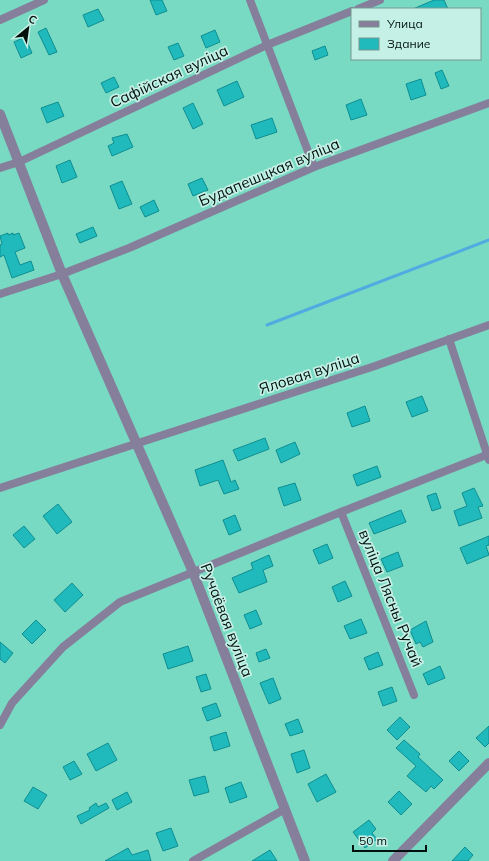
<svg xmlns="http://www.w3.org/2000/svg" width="489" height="861" viewBox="0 0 489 861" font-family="Mulish,sans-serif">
<rect width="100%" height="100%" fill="#79dac4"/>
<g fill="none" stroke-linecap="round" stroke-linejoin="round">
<path stroke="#4fabe0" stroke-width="3" d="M 267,325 L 489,240"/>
</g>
<g fill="#20babd" stroke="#0e8e90">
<path d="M 150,0 L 162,0 L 167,11 L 156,15 Z"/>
<path d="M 434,0 L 444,0 L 448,9 L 413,9 Z"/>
<path d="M 98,9 L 104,20 L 88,27 L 83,15 Z"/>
<path d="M 46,28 L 57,52 L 49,55 L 38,32 Z"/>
<path d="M 215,30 L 220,42 L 206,48 L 201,36 Z"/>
<path d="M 25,37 L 32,53 L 21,58 L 14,42 Z"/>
<path d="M 178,43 L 184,56 L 174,60 L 168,47 Z"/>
<path d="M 325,46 L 328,55 L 315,60 L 312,51 Z"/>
<path d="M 442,70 L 449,86 L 441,89 L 435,73 Z"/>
<path d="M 114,77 L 119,87 L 106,93 L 101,83 Z"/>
<path d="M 421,79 L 426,95 L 411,100 L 406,84 Z"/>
<path d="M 237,81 L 244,97 L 224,106 L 217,90 Z"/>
<path d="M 361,99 L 367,115 L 351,120 L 346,105 Z"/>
<path d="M 58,102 L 64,116 L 47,123 L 41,108 Z"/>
<path d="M 193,103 L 203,124 L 193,129 L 183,108 Z"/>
<path d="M 272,118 L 277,132 L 256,139 L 251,125 Z"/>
<path d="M 127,134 L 133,147 L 112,156 L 108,146 L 114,143 L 112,138 Z"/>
<path d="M 70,160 L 77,177 L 62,183 L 56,166 Z"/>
<path d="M 202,178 L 208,190 L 193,196 L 188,184 Z"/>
<path d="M 122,181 L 132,204 L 119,209 L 110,186 Z"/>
<path d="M 154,200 L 159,211 L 145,217 L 140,207 Z"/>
<path d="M 93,227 L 97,236 L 80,243 L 76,234 Z"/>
<path d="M 8,233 L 8,235 L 13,233 L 13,235 L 19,233 L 25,248 L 15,252 L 20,265 L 31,261 L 34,270 L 12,278 L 4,255 L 0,257 L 0,245 L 2,244 L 0,236 Z"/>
<path d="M 422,396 L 428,411 L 412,417 L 406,402 Z"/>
<path d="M 365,406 L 370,421 L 352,427 L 347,413 Z"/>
<path d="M 265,438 L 269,449 L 238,461 L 233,450 Z"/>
<path d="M 295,442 L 300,454 L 281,463 L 276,450 Z"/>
<path d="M 223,460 L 231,482 L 235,480 L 239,489 L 224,494 L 218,480 L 200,486 L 195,470 Z"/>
<path d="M 377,466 L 381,477 L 357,486 L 353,475 Z"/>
<path d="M 295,483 L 301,500 L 284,506 L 278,488 Z"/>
<path d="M 474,488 L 483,506 L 478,507 L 482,518 L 459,526 L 454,511 L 467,506 L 462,493 Z"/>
<path d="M 436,493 L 441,508 L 432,511 L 427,496 Z"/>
<path d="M 58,504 L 72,522 L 57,534 L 43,516 Z"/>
<path d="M 401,510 L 406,522 L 374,534 L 369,523 Z"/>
<path d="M 235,515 L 241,530 L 229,535 L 223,520 Z"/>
<path d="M 24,526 L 35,539 L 24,548 L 13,535 Z"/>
<path d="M 489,536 L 489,545 L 486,546 L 489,555 L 467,564 L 460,548 Z"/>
<path d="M 327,544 L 333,558 L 319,564 L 313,550 Z"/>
<path d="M 398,552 L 403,566 L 387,572 L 381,559 Z"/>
<path d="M 269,555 L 273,566 L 263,570 L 267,582 L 239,593 L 232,578 L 253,569 L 251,563 Z"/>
<path d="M 345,581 L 352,596 L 338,602 L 332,587 Z"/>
<path d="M 72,583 L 83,595 L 65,612 L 54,600 Z"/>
<path d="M 256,610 L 262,624 L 250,629 L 244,615 Z"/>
<path d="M 361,619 L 367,633 L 350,639 L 344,626 Z"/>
<path d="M 36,620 L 46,630 L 32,644 L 22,634 Z"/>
<path d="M 426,621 L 433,642 L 423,647 L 420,642 L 416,644 L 410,630 Z"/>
<path d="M 0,642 L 13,653 L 5,663 L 0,659 Z"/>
<path d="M 188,646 L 193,661 L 168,669 L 163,654 Z"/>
<path d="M 266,649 L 270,658 L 259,662 L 256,653 Z"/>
<path d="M 378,652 L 383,665 L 369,670 L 364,658 Z"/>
<path d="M 440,666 L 445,678 L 428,685 L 423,674 Z"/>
<path d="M 206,674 L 211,689 L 201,692 L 196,677 Z"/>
<path d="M 273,678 L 281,699 L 269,704 L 260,683 Z"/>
<path d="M 392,687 L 397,701 L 383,706 L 378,692 Z"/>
<path d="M 216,703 L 221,716 L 207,721 L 202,708 Z"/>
<path d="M 400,717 L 410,727 L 397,740 L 387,730 Z"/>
<path d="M 298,719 L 303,732 L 290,736 L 285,724 Z"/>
<path d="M 489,726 L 489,743 L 485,747 L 476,738 Z"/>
<path d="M 226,732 L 230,746 L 214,751 L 210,737 Z"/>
<path d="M 404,740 L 420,754 L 418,757 L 443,780 L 434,789 L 431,786 L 426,792 L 407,776 L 416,766 L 396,748 Z"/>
<path d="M 108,743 L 117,760 L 96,771 L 87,754 Z"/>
<path d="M 304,750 L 310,768 L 297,773 L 291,754 Z"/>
<path d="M 459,751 L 469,761 L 459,771 L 449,761 Z"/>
<path d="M 74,761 L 82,774 L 70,780 L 63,767 Z"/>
<path d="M 326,774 L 336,792 L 317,802 L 308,784 Z"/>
<path d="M 205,776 L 209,792 L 194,796 L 189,780 Z"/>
<path d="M 241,782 L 247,797 L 230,803 L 225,788 Z"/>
<path d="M 33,787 L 47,795 L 38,809 L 24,801 Z"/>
<path d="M 399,791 L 412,804 L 401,815 L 388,802 Z"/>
<path d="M 127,792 L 132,802 L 117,810 L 112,800 Z"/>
<path d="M 96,803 L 98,807 L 106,803 L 109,808 L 81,824 L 77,816 L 90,810 L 89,808 Z"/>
<path d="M 369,820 L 376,829 L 372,833 L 377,839 L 365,848 L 353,832 Z"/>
<path d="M 171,828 L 178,846 L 163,851 L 156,833 Z"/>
<path d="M 465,847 L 473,855 L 468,861 L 452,861 Z"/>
<path d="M 128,848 L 132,855 L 148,850 L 151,861 L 105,861 Z"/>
<path d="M 270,850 L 277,861 L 252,861 Z"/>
</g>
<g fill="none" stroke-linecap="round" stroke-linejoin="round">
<g stroke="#867f9b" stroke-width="8">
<path d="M 250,0 L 314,167"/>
<path d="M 358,9 L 380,0"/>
<path d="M 0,20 L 44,0"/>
<path d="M 0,168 L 19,162 L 267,45 L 352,11"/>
<path d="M 0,294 L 62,274 L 129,248 L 314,167 L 489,103"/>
<path d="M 449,339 L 489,460"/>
<path d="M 0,488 L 375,366 L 489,325"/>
<path d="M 341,512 L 414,695"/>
<path d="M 0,725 L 12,703 L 63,647 L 120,602 L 341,512 L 489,454"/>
<path d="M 193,861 L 285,809"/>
</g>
<g stroke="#867f9b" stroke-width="10">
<path d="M 0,114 L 62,274 L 193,572 L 305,861"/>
<path d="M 393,861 L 489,763"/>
</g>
</g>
<g text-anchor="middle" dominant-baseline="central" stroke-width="3.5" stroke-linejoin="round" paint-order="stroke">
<g font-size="15" fill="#00110d" stroke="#c4f0e5">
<text transform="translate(169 76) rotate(-25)">Сафійская вуліца</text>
<text transform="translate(269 172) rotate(-23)">Будапешцкая вуліца</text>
<text transform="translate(309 373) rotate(-18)">Яловая вуліца</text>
<text transform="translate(391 598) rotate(68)">вуліца Лясны Ручай</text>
<text transform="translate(227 620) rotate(69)">Ручаёвая вуліца</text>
</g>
</g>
<rect x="351" y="8" width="130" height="52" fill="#c4f0e5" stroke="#76978f"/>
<rect x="359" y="21" width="20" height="6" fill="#867f9b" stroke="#76978f"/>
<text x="387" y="28" font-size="12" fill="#00110d">Улица</text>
<rect x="359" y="38" width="20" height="12" fill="#20babd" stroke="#76978f"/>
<text x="387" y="48" font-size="12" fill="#00110d">Здание</text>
<g transform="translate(28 28) rotate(29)" stroke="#c4f0e5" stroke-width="3" paint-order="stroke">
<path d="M0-3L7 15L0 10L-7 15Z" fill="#00110d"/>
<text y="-6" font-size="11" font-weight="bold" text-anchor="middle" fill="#00110d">С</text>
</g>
<path d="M353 845v6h73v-6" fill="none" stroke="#00110d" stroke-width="2"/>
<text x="359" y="845" font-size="12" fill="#00110d" stroke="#c4f0e5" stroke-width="3" paint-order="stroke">50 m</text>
</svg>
